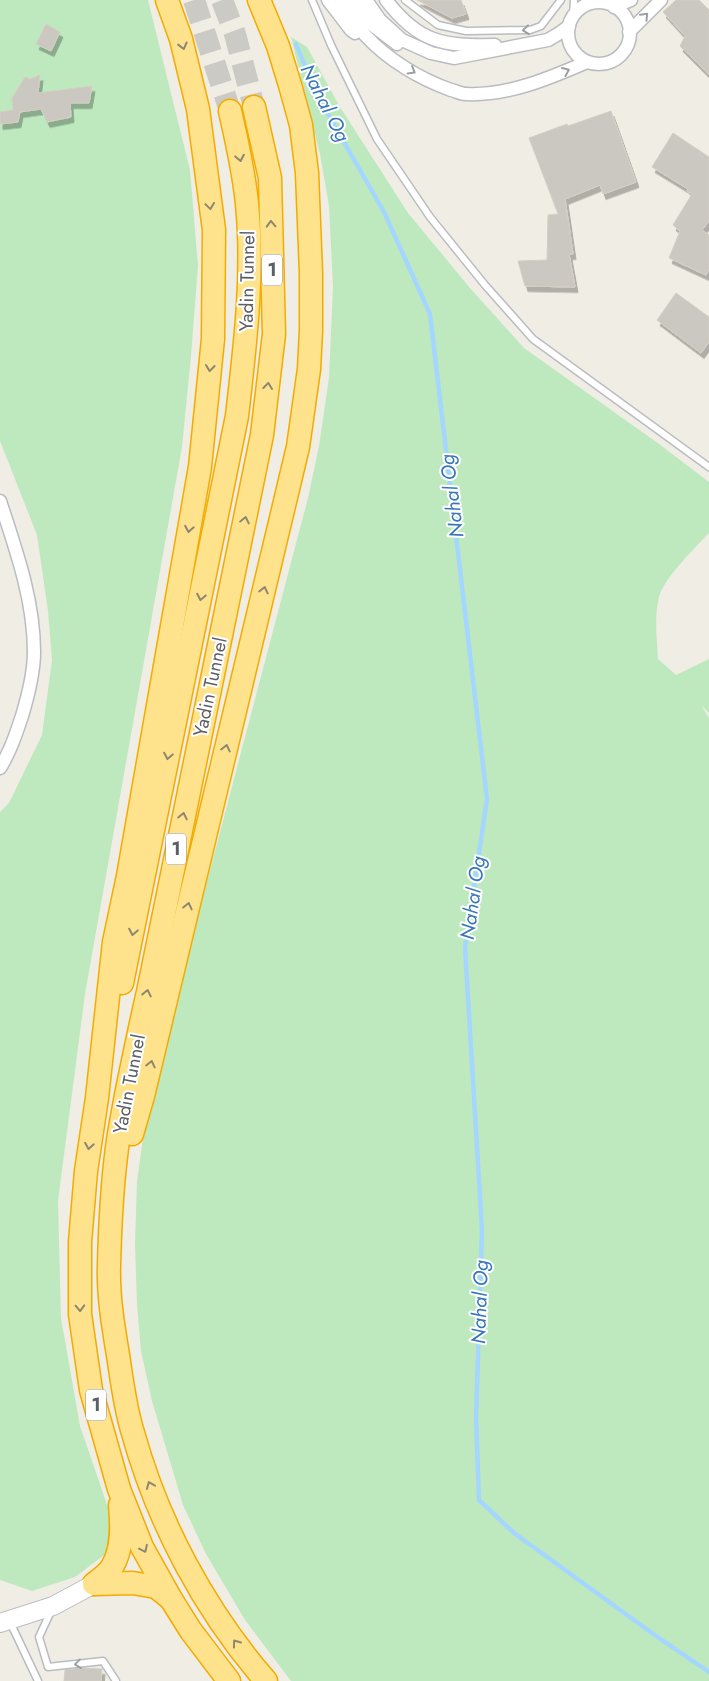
<svg xmlns="http://www.w3.org/2000/svg" width="709" height="1681" viewBox="0 0 709 1681" font-family="Jost,sans-serif">
<defs>
<filter id="shadow"><feDropShadow dx="3" dy="5.5" stdDeviation="0" flood-color="#0004"/></filter>
</defs>
<rect width="100%" height="100%" fill="#f0ede4"/>
<g fill="#bee9bf">
<path d="M 0,0 L 148,0 L 190,170 L 198,266 L 191,356 L 182,447 L 85,994 L 58,1201 L 61,1318 L 80,1426 L 115,1528 L 108,1552 L 75,1577 L 32,1591 L 0,1580 L 0,812 L 9,803 L 42,735 L 52,660 L 48,611 L 37,535 L 0,441 Z"/>
<path d="M 291,37 L 307,47 L 340,107 L 408,213 L 470,288 L 524,348 L 659,444 L 709,482 L 709,533 C 695,548 664,578 659,597 C 654,617 657,639 658,659 L 676,675 L 709,659 L 709,713 L 701,705 L 709,718 L 709,1681 L 291,1681 L 245,1620 L 206,1554 L 183,1505 L 152,1401 L 141,1351 L 137,1305 L 135,1244 L 137,1181 L 143,1138 L 156,1075 L 308,498 L 319,446 L 329,378 L 333,287 L 329,206 L 320,154 Z"/>
</g>
<g fill="none" stroke-linecap="round" stroke-linejoin="round">
<path stroke="#a5d6ff" stroke-width="4.5" d="M 296,44 L 317,95 L 384,212 L 430,314 L 487,799 L 465,948 L 482,1230 L 476,1418 L 479,1500 L 514,1533 L 656,1636 L 709,1672"/>
</g>
<g fill="#cbc8c1" stroke="#d5cfc2" filter="url(#shadow)">
<path d="M 417,0 L 461,0 L 466,14 L 452,18 Z"/>
<path d="M 676,0 L 699,0 L 709,10 L 709,75 L 680,46 L 685,36 L 663,12 Z"/>
<path d="M 46,24 L 60,32 L 51,51 L 36,44 Z"/>
<path d="M 40,75 L 38,93 L 92,86 L 89,103 L 70,103 L 71,117 L 47,122 L 41,109 L 20,112 L 18,122 L 0,124 L 0,112 L 13,110 L 12,98 L 25,77 L 30,79 Z"/>
<path d="M 611,111 L 636,182 L 603,194 L 600,185 L 565,199 L 573,254 L 569,254 L 575,287 L 525,286 L 518,261 L 547,260 L 548,215 L 558,214 L 529,138 L 567,124 L 568,126 Z"/>
<path d="M 673,133 L 709,157 L 709,221 L 702,230 L 709,235 L 709,269 L 706,275 L 669,258 L 680,231 L 673,225 L 692,194 L 687,191 L 688,189 L 652,167 Z"/>
<path d="M 676,293 L 709,317 L 709,342 L 701,353 L 657,320 Z"/>
<path d="M 84,1668 L 102,1669 L 101,1681 L 64,1681 L 65,1670 Z"/>
</g>
<g fill="none" stroke-linecap="round" stroke-linejoin="round">
<g stroke="#cbcac4" stroke-width="22" stroke-dasharray="22 11" stroke-linecap="butt">
<path d="M 194,0 L 230,111"/>
<path d="M 222,0 L 235,34 L 254,107"/>
</g>
<defs>
<g id="lane">
<path d="M 312,0 L 331,45 L 377,139 L 430,217 L 485,285 L 533,339 L 709,467"/>
<path d="M 405,0 L 438,25 L 466,31 L 530,30 L 541,26 L 561,0"/>
<path d="M 607,0 L 610,5"/>
<path d="M 573,16 L 574,0"/>
<path d="M 52,1609 L 39,1637 L 48,1667 L 103,1661 L 116,1681"/>
<path d="M 10,1622 L 38,1681"/>
</g>
<g id="street">
<path d="M 328,0 L 351,30 L 355,33"/>
<path d="M 342,0 C 349,12 356,25 365,35 C 388,60 420,79 451,90 C 456,91 461,94 466,94 C 508,96 550,78 587,62"/>
<path d="M 354,0 L 367,21 L 397,44"/>
<path d="M 366,0 L 380,20 L 402,40 L 431,53 L 454,58 L 548,40 L 558,34 L 569,26"/>
<path d="M 386,0 C 419,43 443,46 495,45"/>
<circle cx="599" cy="33" r="31"/>
<path d="M 614,7 L 631,0"/>
<path d="M 629,32 L 661,0"/>
<path d="M 0,501 C 16,550 34,600 34,652 C 34,674 28,696 22,716 C 16,734 10,752 0,768"/>
</g>
<path id="secondary" d="M 0,1623 L 53,1606 L 94,1584"/>
<g id="highway">
<path d="M 167,0 L 181,39 L 198,109 L 214,230 L 213,339 L 200,467 L 128,876 L 114,942 L 97,1098 L 86,1171 L 80,1242 L 80,1314 L 91,1390 L 119,1489 L 142,1547 L 171,1599 L 191,1631 L 229,1681"/>
<path d="M 254,107 L 270,178 L 274,334 L 262,435 L 148,992 C 140,1026 133,1061 126,1095 C 123,1113 119,1130 117,1148 C 112,1186 110,1226 109,1265 C 108,1295 113,1325 118,1355 C 122,1381 125,1408 133,1433 C 158,1523 205,1611 266,1681"/>
<path d="M 122,983 L 237,416 C 245,346 254,275 247,204 C 244,172 237,142 230,111"/>
<path d="M 132,1134 L 143,1096 L 298,447 L 309,369 L 311,331 L 311,273 L 307,173 L 301,125 L 290,85 L 278,46 L 259,0"/>
<path d="M 94,1584 C 100,1579 108,1574 112,1567 C 123,1549 122,1525 120,1505"/>
<path d="M 94,1584 L 133,1583 L 156,1587 L 171,1599"/>
</g>
</defs>
<use href="#lane" stroke="#b9bcc1" stroke-width="9"/>
<use href="#street" stroke="#b9bcc1" stroke-width="15"/>
<use href="#secondary" stroke="#b9bdc3" stroke-width="20"/>
<use href="#highway" stroke="#f4ab00" stroke-width="25"/>
<use href="#lane" stroke="#fff" stroke-width="6"/>
<use href="#street" stroke="#fff" stroke-width="12"/>
<use href="#secondary" stroke="#fff" stroke-width="18"/>
<use href="#highway" stroke="#ffe38c" stroke-width="22"/>
</g>
<defs><path id="oneway-chevron" d="M-2-3.5L2.5 0L-2 3.5" fill="none" stroke-width="1.6" stroke-linecap="round" stroke-linejoin="round" transform="scale(1.25)"/></defs>
<g stroke="#9da0a3">
<use href="#oneway-chevron" transform="translate(645 16) rotate(-46)"/>
<use href="#oneway-chevron" transform="translate(526 30) rotate(174)"/>
<use href="#oneway-chevron" transform="translate(412 71) rotate(31)"/>
<use href="#oneway-chevron" transform="translate(566 71) rotate(-23)"/>
<use href="#oneway-chevron" transform="translate(78 1664) rotate(173)"/>
</g>
<g stroke="#8d8771">
<use href="#oneway-chevron" transform="translate(183 46) rotate(76)"/>
<use href="#oneway-chevron" transform="translate(240 158) rotate(79)"/>
<use href="#oneway-chevron" transform="translate(210 206) rotate(82)"/>
<use href="#oneway-chevron" transform="translate(271 224) rotate(-92)"/>
<use href="#oneway-chevron" transform="translate(210 368) rotate(96)"/>
<use href="#oneway-chevron" transform="translate(268 386) rotate(-83)"/>
<use href="#oneway-chevron" transform="translate(245 520) rotate(-78)"/>
<use href="#oneway-chevron" transform="translate(189 529) rotate(100)"/>
<use href="#oneway-chevron" transform="translate(264 590) rotate(-77)"/>
<use href="#oneway-chevron" transform="translate(201 597) rotate(101)"/>
<use href="#oneway-chevron" transform="translate(226 748) rotate(-77)"/>
<use href="#oneway-chevron" transform="translate(168 756) rotate(101)"/>
<use href="#oneway-chevron" transform="translate(183 816) rotate(-78)"/>
<use href="#oneway-chevron" transform="translate(188 906) rotate(-77)"/>
<use href="#oneway-chevron" transform="translate(133 932) rotate(101)"/>
<use href="#oneway-chevron" transform="translate(147 993) rotate(-78)"/>
<use href="#oneway-chevron" transform="translate(151 1064) rotate(-77)"/>
<use href="#oneway-chevron" transform="translate(89 1146) rotate(99)"/>
<use href="#oneway-chevron" transform="translate(80 1308) rotate(88)"/>
<use href="#oneway-chevron" transform="translate(150 1485) rotate(-112)"/>
<use href="#oneway-chevron" transform="translate(144 1549) rotate(64)"/>
<use href="#oneway-chevron" transform="translate(236 1643) rotate(-126)"/>
</g>
<g text-anchor="middle" dominant-baseline="central" stroke-width="4" stroke-linejoin="round" paint-order="stroke">
<g fill="#fff" stroke="#8d9094" stroke-width="1">
<rect x="262" y="254.5" width="20" height="31" rx="4"/>
<rect x="166" y="833.5" width="20" height="31" rx="4"/>
<rect x="86" y="1389.5" width="20" height="31" rx="4"/>
</g>
<g font-size="18" font-weight="bold" fill="#5c6066">
<text x="272" y="270">1</text>
<text x="176" y="849">1</text>
<text x="96" y="1405">1</text>
</g>
<g font-size="19" fill="#5c6066" stroke="#fff">
<text transform="translate(247 281) rotate(-89)">Yadin Tunnel</text>
<text transform="translate(210 687) rotate(-78)">Yadin Tunnel</text>
<text transform="translate(129 1084) rotate(-79)">Yadin Tunnel</text>
</g>
<g font-size="20" font-style="italic" fill="#3876bb" stroke="#fff">
<text transform="translate(325 103) rotate(63)">Nahal Og</text>
<text transform="translate(452 496) rotate(-97)">Nahal Og</text>
<text transform="translate(473 898) rotate(-82)">Nahal Og</text>
<text transform="translate(480 1302) rotate(-88)">Nahal Og</text>
</g>
</g>
</svg>
